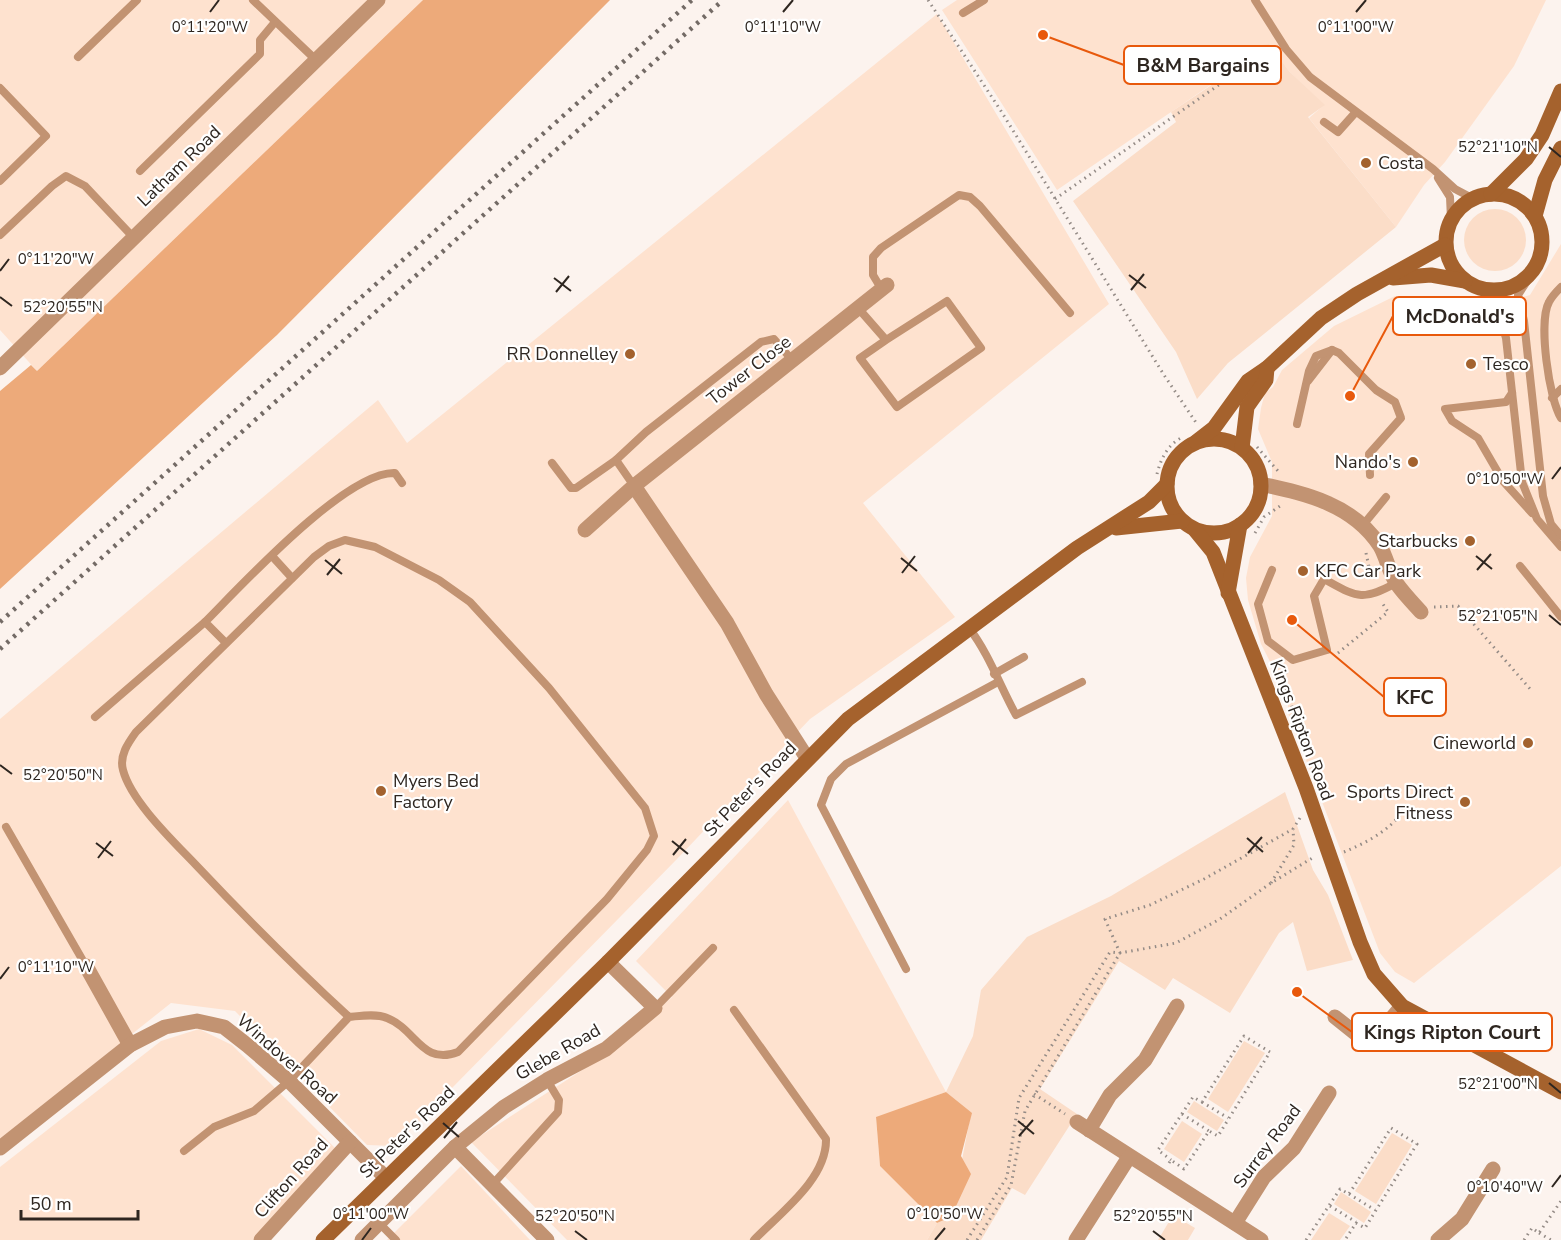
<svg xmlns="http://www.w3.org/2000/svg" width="1561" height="1240" viewBox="0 0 1561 1240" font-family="'Nunito Sans',sans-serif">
<rect width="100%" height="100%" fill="#fcf3ee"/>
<g fill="#fee2cf">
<path d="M 0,0 L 423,0 L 37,371 L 0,330 Z"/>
<path d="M 957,0 L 1546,0 L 1514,66 L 1445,162 L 1424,185 L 1396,227 L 1309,118 L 1324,105 L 1289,71 L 1269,45 L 1057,190 L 942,10 Z"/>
<path d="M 937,14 L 1109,304 L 863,503 L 955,617 L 810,719 L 677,859 L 395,1146 L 367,1145 L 235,1011 L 171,1003 L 0,1139 L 0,719 L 378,400 L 407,443 Z"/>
<path d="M 1561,244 L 1561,866 L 1414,983 L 1395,972 L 1380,953 L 1288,713 L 1288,697 L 1261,644 L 1248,600 L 1246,578 L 1250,557 L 1272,516 L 1272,462 L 1258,429 L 1261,408 L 1265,393 L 1273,387 L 1282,370 L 1334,326 L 1395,296 L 1471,311 L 1530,295 Z"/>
<path d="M 788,800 L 946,1092 L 876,1118 L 880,1166 L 937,1223 L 927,1240 L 567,1240 L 471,1142 L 607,1054 L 672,997 L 636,961 Z"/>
<path d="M 199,1029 L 232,1045 L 335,1148 L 253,1240 L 0,1240 L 0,1167 L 161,1041 Z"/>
<path d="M 461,1166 L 530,1240 L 387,1240 Z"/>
</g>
<g fill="#fbddc8">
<path d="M 1269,44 L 1289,71 L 1325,105 L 1308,117 L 1396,227 L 1228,363 L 1197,399 L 1176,352 L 1073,201 L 1176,122 L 1171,112 L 1252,58 L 1265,49 L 1262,45 Z"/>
<circle cx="1495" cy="240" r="31"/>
<path d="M 1285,792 L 1313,870 L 1328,895 L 1353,960 L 1307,971 L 1293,922 L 1279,933 L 1230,1013 L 1173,978 L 1165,990 L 1119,961 L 1040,1089 L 1077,1114 L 1025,1195 L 1012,1188 L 981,1240 L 927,1240 L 937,1223 L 951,1217 L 971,1113 L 946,1092 L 973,1036 L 981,990 L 1027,937 L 1111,896 Z"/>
<path d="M 1244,1041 L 1265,1053 L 1228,1112 L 1208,1099 Z"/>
<path d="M 1194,1101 L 1224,1120 L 1217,1131 L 1187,1112 Z"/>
<path d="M 1182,1121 L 1202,1134 L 1184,1162 L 1164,1149 Z"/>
<path d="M 1392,1133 L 1412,1145 L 1376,1204 L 1355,1191 Z"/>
<path d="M 1341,1192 L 1371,1212 L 1364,1223 L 1334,1204 Z"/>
<path d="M 1329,1213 L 1350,1226 L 1340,1240 L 1311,1240 Z"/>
<path d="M 1173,1215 L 1195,1228 L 1188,1240 L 1158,1240 Z"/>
</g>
<g fill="#edaa7a">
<path d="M 423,0 L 610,0 L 277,335 L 0,589 L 0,391 L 31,365 L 37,371 Z"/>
<path d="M 946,1092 L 972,1113 L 961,1156 L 971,1174 L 951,1217 L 937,1223 L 880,1166 L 876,1117 Z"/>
</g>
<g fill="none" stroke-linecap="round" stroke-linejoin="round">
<g stroke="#948b86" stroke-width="3" stroke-dasharray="1.5 4.5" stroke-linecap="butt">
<path d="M 928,0 L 1001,111 L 1164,375 L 1197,424"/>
<path d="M 1055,199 L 1223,82 L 1211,59"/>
<path d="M 1257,447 L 1278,471"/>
<path d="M 1157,474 C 1161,458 1168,444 1183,437"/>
<path d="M 1255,533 L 1264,517 L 1283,504"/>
<path d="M 1366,553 L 1372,581"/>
<path d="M 1434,607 L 1458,606 L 1531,690"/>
<path d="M 1338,653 L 1388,612 L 1381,601"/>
<path d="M 1276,667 L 1289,694 L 1293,711"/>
<path d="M 1280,674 L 1291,671"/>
<path d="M 1344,852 C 1368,842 1395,828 1407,804"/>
<path d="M 1271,883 L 1294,845 L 1293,829 L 1300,818"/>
<path d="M 1034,1094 L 1065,1114"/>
<path d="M 1202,1102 L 1228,1118"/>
<path d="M 1182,1114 L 1209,1131"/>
<path d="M 1169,1163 L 1171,1160 L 1184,1169 L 1209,1131 L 1218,1136 L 1270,1052 L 1244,1036 L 1202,1102 L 1193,1097 L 1158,1150 L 1171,1160"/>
<path d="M 1349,1194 L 1375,1210"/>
<path d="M 1330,1206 L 1356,1222"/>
<path d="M 1539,1233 L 1551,1240"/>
<path d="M 967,1240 L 1007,1177 L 1019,1098 L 1110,952 L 1120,953 L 1176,943 L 1220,919 L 1271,883 L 1314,857"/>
<path d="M 977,1240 L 1011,1185 L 1025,1111 L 1120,953 L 1105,919 L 1150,905 L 1204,879 L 1293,829"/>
<path d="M 1306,1240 L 1340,1189 L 1349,1194 L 1391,1128 L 1417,1144 L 1365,1228 L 1356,1223 L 1345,1240"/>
<path d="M 1524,1240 L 1532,1228 L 1539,1233 L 1561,1201"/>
</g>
<g stroke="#c29372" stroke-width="8">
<path d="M 253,0 L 316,60"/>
<path d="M 1255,0 L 1286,49 L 1310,77 L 1433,169 L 1455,189 L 1472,198"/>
<path d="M 963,13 L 984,0"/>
<path d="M 78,57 L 137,0"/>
<path d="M 0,88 L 46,136 L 0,181"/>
<path d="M 1324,122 L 1338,132 L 1355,113"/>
<path d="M 140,171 L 260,54 L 260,40 L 275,22"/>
<path d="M 1438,178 L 1450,197 L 1451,219"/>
<path d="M 0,235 L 52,186 L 66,176 L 85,186 L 133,237"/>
<path d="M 1533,272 L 1518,295 L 1524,321 L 1543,496 L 1551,524 L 1561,536"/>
<path d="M 1561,287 C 1557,291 1552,296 1549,302 C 1538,322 1549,399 1561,418"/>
<path d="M 1481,289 L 1495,302 L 1506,338 L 1522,482 L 1537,519 L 1561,547"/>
<path d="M 882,290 L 873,275 L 873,257 L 881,248 L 959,195 L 970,197 L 980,206 L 1070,313"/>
<path d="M 858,308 L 886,340 L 947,301 L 981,348 L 897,407 L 860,358 L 886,340"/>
<path d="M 1308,381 L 1332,350"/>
<path d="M 1512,393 L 1506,402 L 1445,409 L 1452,421 L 1478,438 L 1503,481 L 1532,513"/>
<path d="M 1552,398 L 1561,389"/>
<path d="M 1297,424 L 1309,371 L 1316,356 L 1332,350 L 1339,353 L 1376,390 L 1395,402 L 1401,418 L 1369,454 L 1370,475"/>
<path d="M 616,460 L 646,432 L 761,342 L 774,339 L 792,360"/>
<path d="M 552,463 L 571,488 L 576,488 L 616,460 L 634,486"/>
<path d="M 1363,525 L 1386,497"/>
<path d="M 272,556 L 292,578"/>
<path d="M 1520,566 L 1561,617"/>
<path d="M 1272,570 L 1258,604 L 1268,641 L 1293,660 L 1327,650 L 1314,596 L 1324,579 C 1357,597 1361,602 1396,583"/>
<path d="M 969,628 C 989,654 1000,686 1016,715 L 1082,682"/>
<path d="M 226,643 L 205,622 C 241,586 346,471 395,473 L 402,483"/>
<path d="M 994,674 L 1024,657"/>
<path d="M 95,717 L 205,622"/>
<path d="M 6,827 L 86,966"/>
<path d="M 906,969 L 821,805 L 831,779 L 846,764 L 998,682"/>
<path d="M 655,1008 L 713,948"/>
<path d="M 734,1010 L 826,1139 C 827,1179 780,1213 754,1240"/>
<path d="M 184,1151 L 214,1127 L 254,1111 L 289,1081 L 349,1017 C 360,1016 376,1013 387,1018 C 416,1029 422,1066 458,1052 L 607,899 L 647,850 L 654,836 L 645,808 L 549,688 L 470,602 L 439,580 L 375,547 L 345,540 L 329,546 L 314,557 L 136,732 C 128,743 119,756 123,770 C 131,801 173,841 195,864 C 245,917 296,968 349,1017"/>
<path d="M 492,1185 L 558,1112 L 559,1100 L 547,1080"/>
<path d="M 379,1223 L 396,1240"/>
</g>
<g stroke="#c29372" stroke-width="15">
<path d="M 0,368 L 378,0"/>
<path d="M 1261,484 C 1306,494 1353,504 1380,546 C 1387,558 1389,573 1397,584 C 1404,594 1413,603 1421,612"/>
<path d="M 634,486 L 727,623 L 766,694 L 807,758"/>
<path d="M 585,530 L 634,486 L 887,285"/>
<path d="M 86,966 L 130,1045"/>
<path d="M 1335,1017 L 1360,1037 L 1381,1031 L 1402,1006"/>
<path d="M 1077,1122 L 1261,1240"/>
<path d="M 1089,1130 L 1110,1095 L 1145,1060 L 1177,1006"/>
<path d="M 455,1147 L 547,1240"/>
<path d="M 0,1148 L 130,1045 L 165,1027 L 197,1021 L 224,1027 L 247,1045 L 289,1081 L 386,1178"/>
<path d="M 1235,1223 L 1264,1177 L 1294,1148 L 1329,1093"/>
<path d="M 261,1240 L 350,1142"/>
<path d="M 362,1240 L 455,1147 L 504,1107 L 547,1080 L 606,1049 L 655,1008 L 608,962"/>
<path d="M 1076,1240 L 1129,1157"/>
<path d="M 1438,1240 L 1462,1219 L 1493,1169"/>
</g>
<g stroke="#a5622d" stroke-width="15">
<circle cx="1494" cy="242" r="48"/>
<path d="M 1491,194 L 1526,159 L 1542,135 L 1561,91"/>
<path d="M 1535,216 L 1545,180 L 1561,148"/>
<path d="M 1393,278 L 1431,275 L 1465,281"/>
<circle cx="1214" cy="486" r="47"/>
<path d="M 1196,442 L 1214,428 L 1248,381 L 1267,368 L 1321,318 L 1357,294 L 1445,245"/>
<path d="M 1242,448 L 1247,407 L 1266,380 L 1267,368"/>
<path d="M 1116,528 L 1182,521"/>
<path d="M 1195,530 L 1213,552 L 1306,788 L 1360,942 L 1374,974 L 1402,1006 L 1561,1092"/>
<path d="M 1228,593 L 1240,525"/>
<path d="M 323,1240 L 608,962 L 848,719 L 1077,548 L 1149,502 L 1167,484"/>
</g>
<g stroke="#736a65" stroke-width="4.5" stroke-dasharray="3 6" stroke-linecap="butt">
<path d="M 0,622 L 692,0"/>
<path d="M 0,649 L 723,0"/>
</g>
</g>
<path fill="none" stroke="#2e2620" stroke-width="2" d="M 210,12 L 219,0M 783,12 L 793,0M 1356,12 L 1366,0M 1549,147 L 1561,157M 0,271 L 9,259M 1129,275 L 1146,288M 554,278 L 571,291M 1131,290 L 1144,274M 556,292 L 569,276M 0,297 L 12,306M 1552,479 L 1561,467M 1476,556 L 1492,569M 901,558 L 917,571M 325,560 L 342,574M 1477,570 L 1491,554M 902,573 L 915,556M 327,575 L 340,559M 1549,615 L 1561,625M 0,765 L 12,774M 1247,838 L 1263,852M 672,841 L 688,854M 96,843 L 113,856M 1248,853 L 1262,837M 673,855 L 686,839M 98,858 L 111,841M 0,979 L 9,967M 1549,1083 L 1561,1093M 1018,1121 L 1034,1134M 443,1123 L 459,1137M 1019,1136 L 1033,1120M 444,1138 L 457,1122M 1552,1187 L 1561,1175M 575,1231 L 587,1240M 1153,1231 L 1165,1240M 362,1240 L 371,1228M 935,1240 L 945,1228"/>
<g fill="#a3622e" stroke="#fff" stroke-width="2">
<circle cx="1366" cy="163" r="6"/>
<circle cx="630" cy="354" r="6"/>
<circle cx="1471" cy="364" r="6"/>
<circle cx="1413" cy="462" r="6"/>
<circle cx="1470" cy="541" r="6"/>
<circle cx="1303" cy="571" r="6"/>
<circle cx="1528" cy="743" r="6"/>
<circle cx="381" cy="791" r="6"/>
<circle cx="1465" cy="802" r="6"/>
</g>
<g text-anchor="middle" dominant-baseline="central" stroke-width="4.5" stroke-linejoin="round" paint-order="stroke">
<g font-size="18" fill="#2e2620" stroke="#fff" text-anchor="end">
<text x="1378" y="163" text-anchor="start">Costa</text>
<text x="618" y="354">RR Donnelley</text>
<text x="1483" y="364" text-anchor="start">Tesco</text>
<text x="1401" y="462">Nando's</text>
<text x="1458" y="541">Starbucks</text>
<text x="1315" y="571" text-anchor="start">KFC Car Park</text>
<text x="1516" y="743">Cineworld</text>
<text x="393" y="781" text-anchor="start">Myers Bed<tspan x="393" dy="21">Factory</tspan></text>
<text x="1453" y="792">Sports Direct<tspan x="1453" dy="21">Fitness</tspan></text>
</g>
<g font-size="18" fill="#2e2620" stroke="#fff">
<text transform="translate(179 166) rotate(-44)">Latham Road</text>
<text transform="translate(749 370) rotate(-38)">Tower Close</text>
<text transform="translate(1302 730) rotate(69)">Kings Ripton Road</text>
<text transform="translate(750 789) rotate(-46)">St Peter's Road</text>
<text transform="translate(558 1052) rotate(-30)">Glebe Road</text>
<text transform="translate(287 1059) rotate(41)">Windover Road</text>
<text transform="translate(407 1132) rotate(-44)">St Peter's Road</text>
<text transform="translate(1267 1146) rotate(-53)">Surrey Road</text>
<text transform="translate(291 1178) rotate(-48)">Clifton Road</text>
</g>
</g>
<g font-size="15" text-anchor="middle" fill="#2e2620" stroke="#fff" stroke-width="4.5" stroke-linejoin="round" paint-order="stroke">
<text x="783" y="32">0°11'10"W</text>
<text x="1356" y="32">0°11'00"W</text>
<text x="210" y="32">0°11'20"W</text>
<text x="1498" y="152">52°21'10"N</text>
<text x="56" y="264">0°11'20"W</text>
<text x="63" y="312">52°20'55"N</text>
<text x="1505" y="484">0°10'50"W</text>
<text x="1498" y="621">52°21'05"N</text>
<text x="63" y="780">52°20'50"N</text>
<text x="56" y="972">0°11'10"W</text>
<text x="1498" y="1089">52°21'00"N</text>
<text x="1505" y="1192">0°10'40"W</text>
<text x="371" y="1219">0°11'00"W</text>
<text x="945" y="1219">0°10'50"W</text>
<text x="575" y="1221">52°20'50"N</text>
<text x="1153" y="1221">52°20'55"N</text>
</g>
<path fill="none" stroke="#e8590c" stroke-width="2" d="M1043 35L1124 65M1350 396L1393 316M1292 620L1384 697M1297 992L1352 1032"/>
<g fill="#e8590c" stroke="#fff" stroke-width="2">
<circle cx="1043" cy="35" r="6"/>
<circle cx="1350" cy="396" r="6"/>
<circle cx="1292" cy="620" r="6"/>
<circle cx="1297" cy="992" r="6"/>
</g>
<g fill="#fff" stroke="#e8590c" stroke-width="2">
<rect x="1124" y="46" width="157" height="38" rx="6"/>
<rect x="1393" y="297" width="133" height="38" rx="6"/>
<rect x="1384" y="678" width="62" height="38" rx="6"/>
<rect x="1352" y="1013" width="200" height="38" rx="6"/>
</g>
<g font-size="20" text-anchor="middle" font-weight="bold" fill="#2e2620">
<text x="1203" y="72">B&amp;M Bargains</text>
<text x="1460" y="323">McDonald's</text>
<text x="1415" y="704">KFC</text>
<text x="1452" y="1039">Kings Ripton Court</text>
</g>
<path d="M21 1210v9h117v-9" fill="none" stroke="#2e2620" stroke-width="3"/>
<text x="30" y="1210" font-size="18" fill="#2e2620" stroke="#ffffff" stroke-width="4.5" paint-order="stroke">50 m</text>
</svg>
